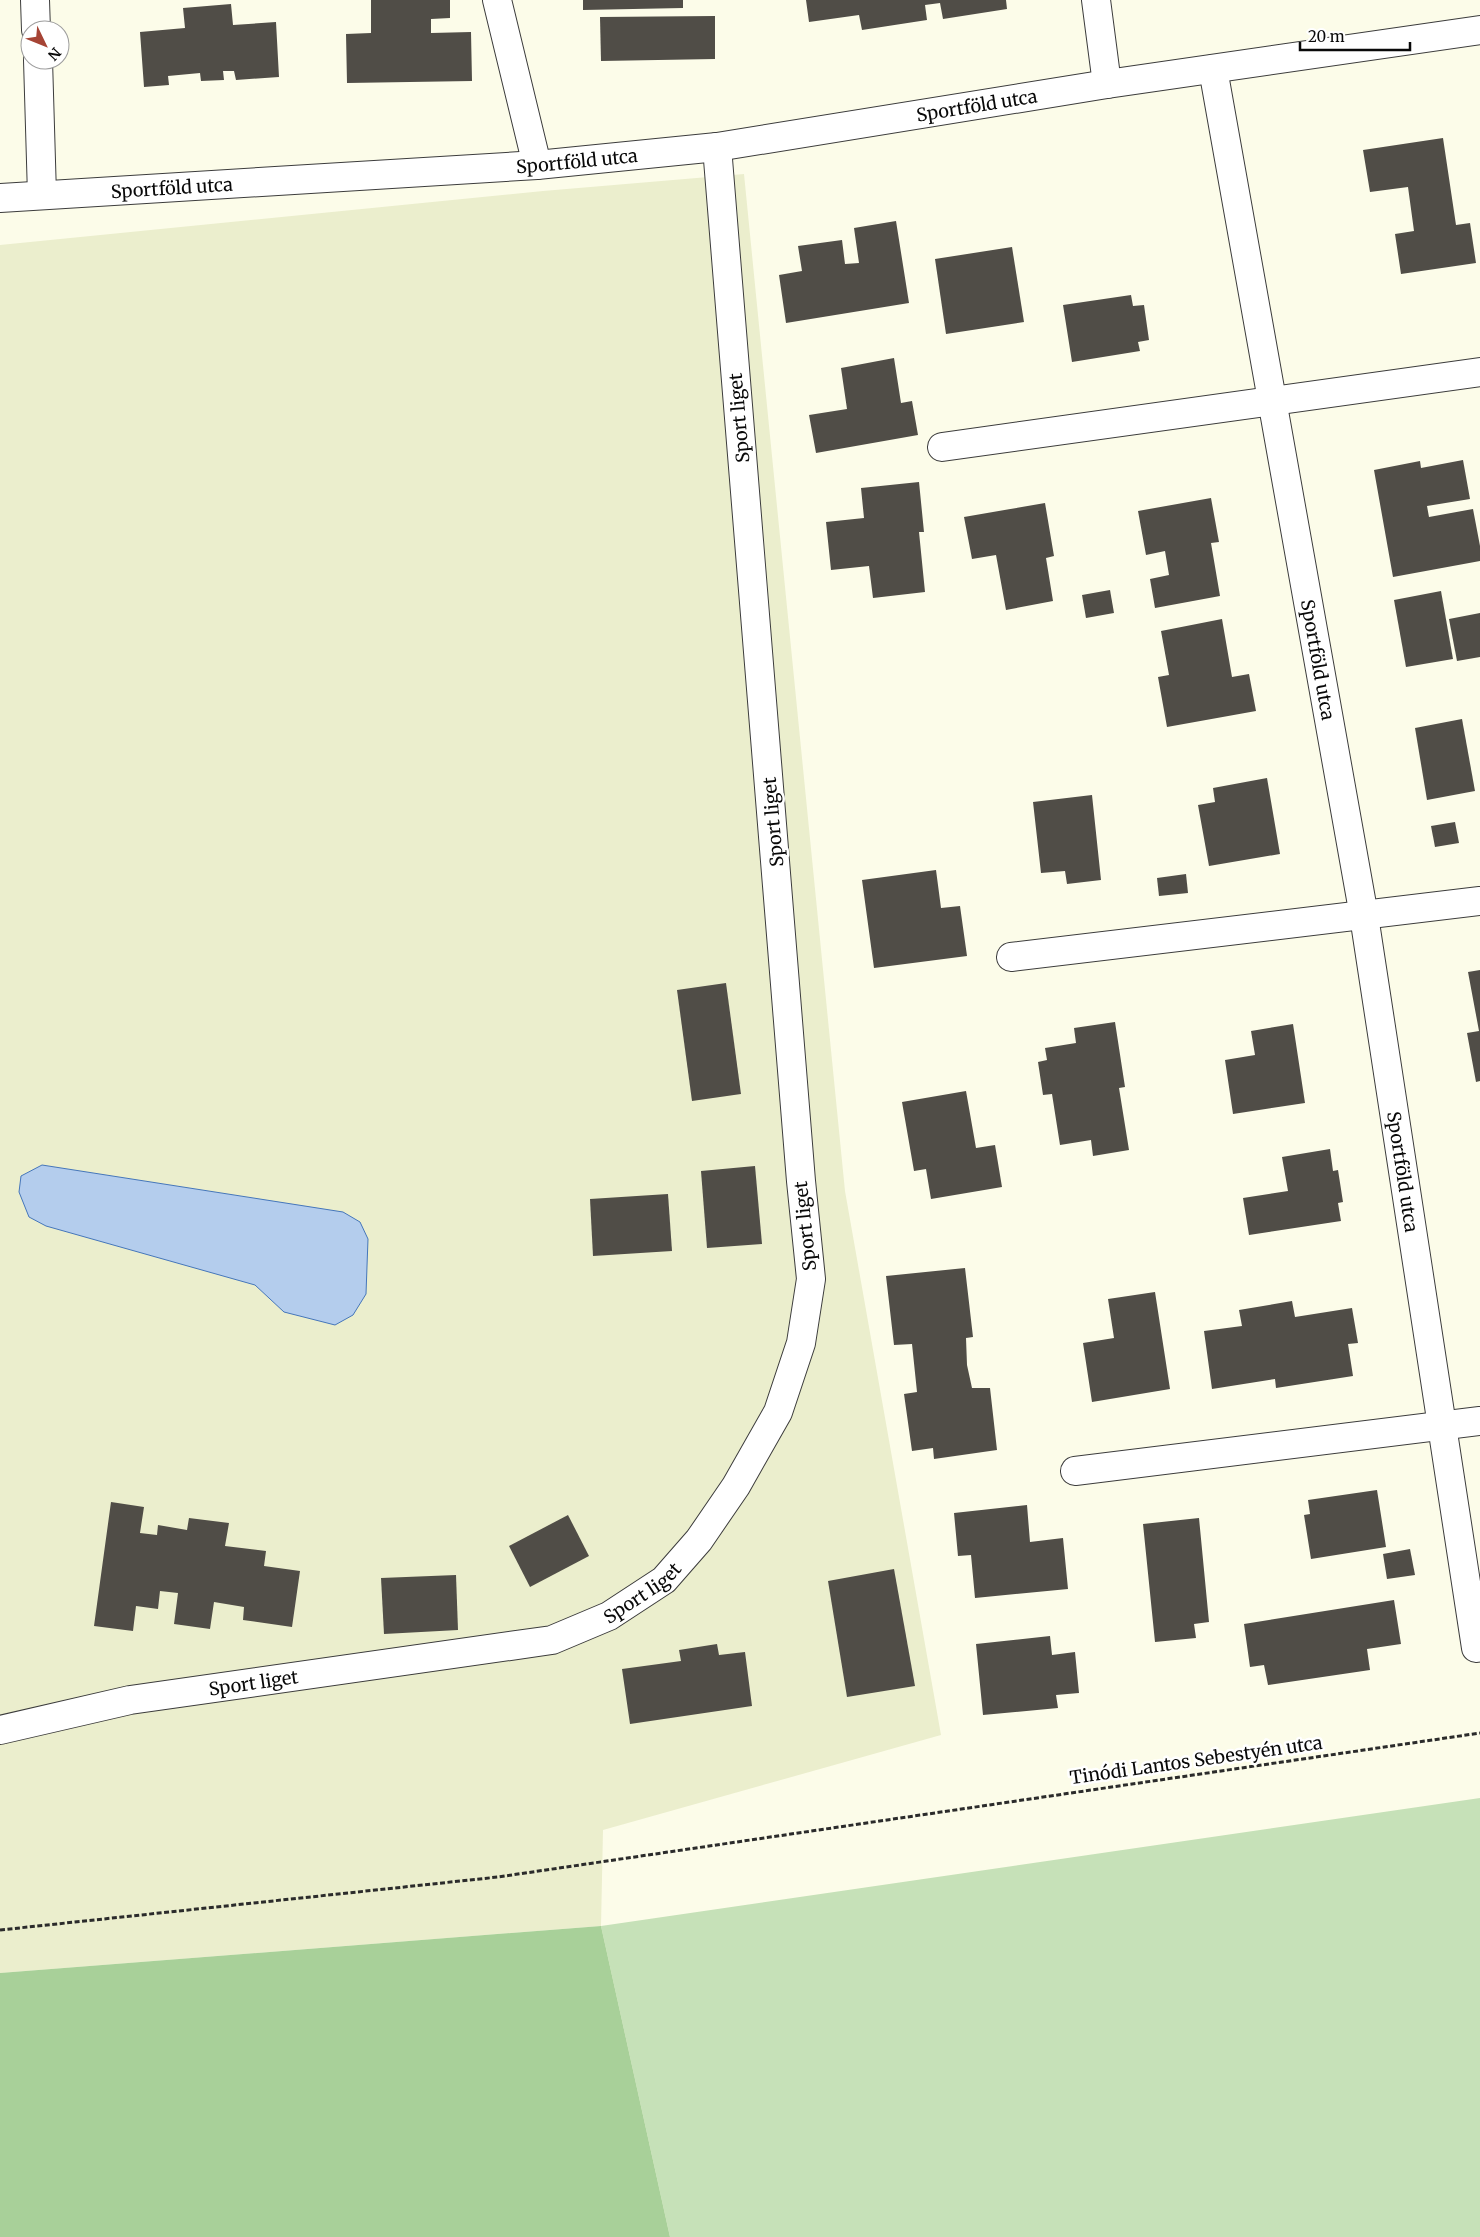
<svg xmlns="http://www.w3.org/2000/svg" width="1480" height="2237" viewBox="0 0 1480 2237" font-family="Merriweather,serif">
<rect width="100%" height="100%" fill="#fcfce9"/>
<path fill="#ebeecd" d="M 744,174 L 845,1191 L 941,1735 L 603,1830 L 601,1926 L 0,1973 L 0,245 L 543,191 Z"/>
<path fill="#c6e1b8" d="M 1480,1798 L 1480,2237 L 670,2237 L 601,1926 Z"/>
<path fill="#a8d099" d="M 601,1926 L 670,2237 L 0,2237 L 0,1973 Z"/>
<path fill="#b4cded" stroke="#4576ba" d="M 42,1165 L 343,1212 L 360,1222 L 368,1239 L 366,1294 L 353,1315 L 335,1325 L 284,1312 L 255,1285 L 46,1226 L 29,1217 L 19,1192 L 21,1176 Z"/>
<g fill="#504d47">
<path d="M 371,0 L 450,0 L 450,18 L 431,19 L 431,33 L 471,32 L 472,81 L 347,83 L 346,34 L 371,33 Z"/>
<path d="M 583,0 L 683,0 L 683,8 L 583,10 Z"/>
<path d="M 806,0 L 1006,0 L 1007,9 L 943,19 L 940,3 L 925,5 L 927,20 L 862,30 L 859,15 L 809,22 Z"/>
<path d="M 231,4 L 233,25 L 276,22 L 279,77 L 236,80 L 234,71 L 223,71 L 224,80 L 201,81 L 200,73 L 168,76 L 169,85 L 144,87 L 140,32 L 185,28 L 183,8 Z"/>
<path d="M 715,16 L 715,59 L 601,61 L 600,17 Z"/>
<path d="M 1443,138 L 1456,225 L 1470,223 L 1476,263 L 1401,274 L 1395,234 L 1414,231 L 1408,187 L 1370,192 L 1363,150 Z"/>
<path d="M 896,221 L 909,303 L 786,323 L 779,275 L 802,271 L 798,246 L 842,240 L 845,264 L 859,263 L 854,228 Z"/>
<path d="M 1012,247 L 1024,322 L 946,334 L 935,259 Z"/>
<path d="M 1131,295 L 1133,306 L 1144,305 L 1149,340 L 1138,342 L 1140,351 L 1072,362 L 1063,305 Z"/>
<path d="M 894,358 L 901,403 L 912,401 L 918,435 L 816,453 L 809,415 L 847,409 L 841,368 Z"/>
<path d="M 1463,460 L 1470,499 L 1427,506 L 1429,517 L 1473,509 L 1480,546 L 1480,561 L 1393,577 L 1374,470 L 1420,461 L 1421,468 Z"/>
<path d="M 919,482 L 924,532 L 919,532 L 925,592 L 873,598 L 869,566 L 831,570 L 826,522 L 864,518 L 861,488 Z"/>
<path d="M 1211,498 L 1219,542 L 1211,543 L 1220,596 L 1155,608 L 1150,579 L 1169,575 L 1165,551 L 1146,555 L 1138,511 Z"/>
<path d="M 1045,503 L 1054,556 L 1046,558 L 1053,601 L 1006,610 L 996,555 L 972,559 L 964,517 Z"/>
<path d="M 1110,590 L 1114,613 L 1086,618 L 1082,595 Z"/>
<path d="M 1441,591 L 1453,659 L 1406,667 L 1394,600 Z"/>
<path d="M 1480,613 L 1480,657 L 1457,661 L 1449,619 Z"/>
<path d="M 1222,619 L 1232,677 L 1249,674 L 1256,711 L 1167,727 L 1158,677 L 1169,675 L 1161,631 Z"/>
<path d="M 1462,719 L 1475,791 L 1427,800 L 1415,728 Z"/>
<path d="M 1267,778 L 1280,854 L 1209,866 L 1198,805 L 1215,802 L 1213,788 Z"/>
<path d="M 1092,795 L 1101,880 L 1067,884 L 1065,871 L 1041,873 L 1033,802 Z"/>
<path d="M 1455,822 L 1459,843 L 1435,847 L 1431,826 Z"/>
<path d="M 936,870 L 941,908 L 960,906 L 967,956 L 874,968 L 862,880 Z"/>
<path d="M 1186,874 L 1188,893 L 1159,896 L 1157,878 Z"/>
<path d="M 1480,970 L 1480,1081 L 1476,1082 L 1467,1033 L 1479,1031 L 1468,972 Z"/>
<path d="M 726,983 L 741,1094 L 692,1101 L 677,990 Z"/>
<path d="M 1115,1022 L 1125,1087 L 1119,1088 L 1129,1150 L 1093,1156 L 1091,1140 L 1060,1145 L 1052,1094 L 1043,1095 L 1038,1062 L 1047,1060 L 1045,1048 L 1076,1043 L 1074,1028 Z"/>
<path d="M 1293,1024 L 1305,1103 L 1233,1114 L 1225,1060 L 1255,1055 L 1251,1031 Z"/>
<path d="M 966,1091 L 976,1148 L 995,1145 L 1002,1187 L 931,1199 L 926,1169 L 914,1171 L 902,1102 Z"/>
<path d="M 1330,1149 L 1333,1171 L 1338,1170 L 1343,1202 L 1338,1203 L 1341,1221 L 1249,1235 L 1243,1198 L 1288,1191 L 1282,1157 Z"/>
<path d="M 755,1166 L 762,1244 L 707,1248 L 701,1171 Z"/>
<path d="M 668,1194 L 672,1251 L 593,1256 L 590,1199 Z"/>
<path d="M 965,1268 L 973,1337 L 966,1338 L 967,1365 L 972,1388 L 990,1388 L 997,1450 L 934,1459 L 933,1448 L 912,1451 L 904,1394 L 917,1392 L 912,1344 L 894,1345 L 886,1276 Z"/>
<path d="M 1155,1292 L 1170,1389 L 1092,1402 L 1083,1343 L 1114,1338 L 1108,1299 Z"/>
<path d="M 1292,1301 L 1295,1317 L 1352,1308 L 1358,1343 L 1348,1344 L 1353,1376 L 1276,1388 L 1275,1379 L 1212,1389 L 1204,1331 L 1242,1326 L 1239,1310 Z"/>
<path d="M 1377,1490 L 1386,1547 L 1311,1559 L 1304,1515 L 1310,1514 L 1308,1500 Z"/>
<path d="M 111,1502 L 144,1507 L 140,1533 L 157,1535 L 158,1525 L 187,1530 L 189,1518 L 229,1523 L 225,1546 L 266,1551 L 264,1566 L 300,1571 L 292,1627 L 243,1620 L 244,1607 L 214,1602 L 210,1629 L 174,1624 L 178,1593 L 160,1591 L 158,1609 L 136,1606 L 133,1631 L 94,1626 Z"/>
<path d="M 1027,1505 L 1030,1542 L 1063,1538 L 1068,1589 L 975,1598 L 971,1555 L 958,1556 L 954,1513 Z"/>
<path d="M 568,1515 L 589,1556 L 530,1587 L 509,1546 Z"/>
<path d="M 1199,1518 L 1209,1622 L 1194,1624 L 1196,1638 L 1155,1642 L 1143,1524 Z"/>
<path d="M 1410,1549 L 1415,1575 L 1387,1579 L 1383,1554 Z"/>
<path d="M 894,1569 L 915,1686 L 847,1697 L 828,1581 Z"/>
<path d="M 456,1575 L 458,1630 L 384,1634 L 381,1578 Z"/>
<path d="M 1394,1600 L 1401,1644 L 1367,1649 L 1370,1670 L 1268,1685 L 1264,1665 L 1250,1667 L 1244,1624 Z"/>
<path d="M 1050,1636 L 1052,1655 L 1075,1652 L 1079,1693 L 1056,1695 L 1058,1708 L 983,1715 L 976,1644 Z"/>
<path d="M 717,1644 L 719,1655 L 745,1652 L 752,1706 L 630,1724 L 622,1669 L 681,1661 L 679,1650 Z"/>
</g>
<g fill="none" stroke-linecap="round" stroke-linejoin="round">
<defs>
<g id="minor">
<path d="M 35,0 L 36,30"/>
<path d="M 497,0 L 537,165"/>
<path d="M 1096,0 L 1107,84"/>
<path d="M 38,60 L 42,195"/>
<path id="s1" d="M 1213,69 L 1364,916 L 1476,1648"/>
<path id="s2" d="M 0,198 L 537,165 L 717,147 L 1107,84 L 1480,30"/>
<path d="M 942,447 L 1480,372"/>
<path d="M 1011,957 L 1480,901"/>
<path d="M 1075,1471 L 1480,1421"/>
<path id="s3" d="M 0,1730 L 130,1700 L 552,1640 L 609,1616 L 664,1580 L 699,1540 L 736,1486 L 778,1412 L 801,1343 L 811,1279 L 801,1181 L 717,147"/>
</g>
</defs>
<use href="#minor" stroke="#3c3c3c" stroke-width="30"/>
<path stroke="#2b2b2b" stroke-width="3" stroke-dasharray="5 2.5" stroke-linecap="butt" d="M 0,1930 L 498,1877 L 1480,1733"/>
<use href="#minor" stroke="#fff" stroke-width="28"/>
</g>
<g text-anchor="middle" dominant-baseline="central" stroke-width="5" stroke-linejoin="round" paint-order="stroke">
<g font-size="18" fill="#090909" stroke="#fff">
<text stroke="none"><textPath href="#s2" startOffset="982">Sportföld utca</textPath></text>
<text stroke="none"><textPath href="#s2" startOffset="578">Sportföld utca</textPath></text>
<text stroke="none"><textPath href="#s2" startOffset="172">Sportföld utca</textPath></text>
<text transform="translate(739 418) rotate(-95)">Sport liget</text>
<text stroke="none"><textPath href="#s1" startOffset="600">Sportföld utca</textPath></text>
<text transform="translate(773 822) rotate(-95)">Sport liget</text>
<text stroke="none"><textPath href="#s1" startOffset="1119">Sportföld utca</textPath></text>
<text transform="translate(805 1226) rotate(-96)">Sport liget</text>
<text stroke="none"><textPath href="#s3" startOffset="662">Sport liget</textPath></text>
<text stroke="none"><textPath href="#s3" startOffset="258">Sport liget</textPath></text>
<text transform="translate(1196 1760) rotate(-8)">Tinódi Lantos Sebestyén utca</text>
</g>
</g>
<g transform="translate(45 45) rotate(133)"><circle r="24" fill="#ffffff" stroke="#9d9d9d"/>
<path d="M0-4L9 19L0 12L-9 19Z" fill="#a64435"/>
<text y="-8" font-size="14" font-weight="bold" text-anchor="middle" fill="#090909">N</text>
</g>
<path d="M1300 42v8h110v-8" fill="none" stroke="#090909" stroke-width="2.5"/>
<text x="1308" y="42" font-size="15" fill="#090909" stroke="#ffffff" stroke-width="4" paint-order="stroke">20 m</text>
</svg>
